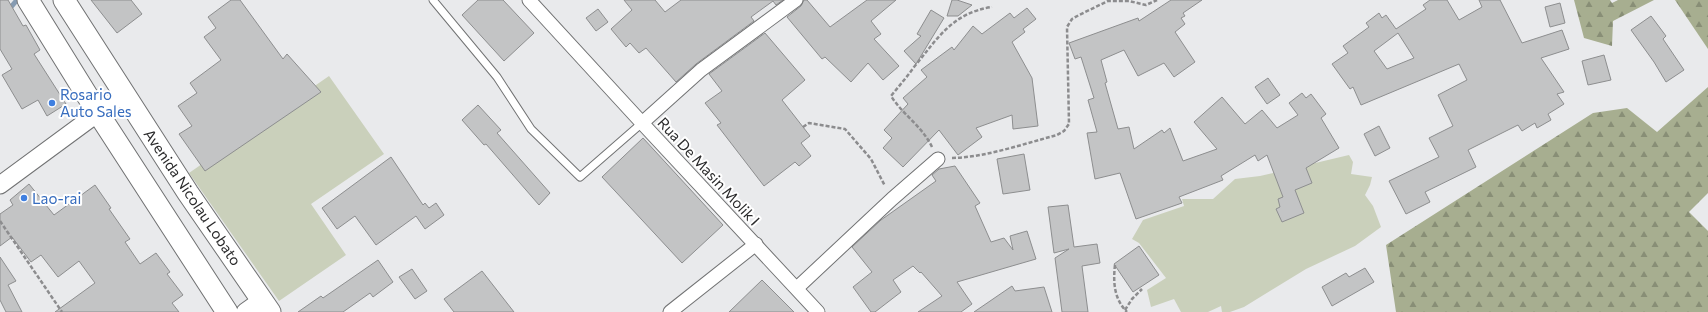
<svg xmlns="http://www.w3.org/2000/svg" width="1708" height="312" viewBox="0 0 1708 312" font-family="Commissioner,sans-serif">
<defs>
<pattern id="forest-firs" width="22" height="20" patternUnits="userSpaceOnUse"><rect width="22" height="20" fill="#a7ae90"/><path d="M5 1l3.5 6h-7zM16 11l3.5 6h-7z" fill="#888e76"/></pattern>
</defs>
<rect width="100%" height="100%" fill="#e9eaec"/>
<g fill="#cad0bb">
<path d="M 329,76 L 384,154 L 311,204 L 346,255 L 279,301 L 189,173 Z"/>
<path d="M 1349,155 L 1353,162 L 1351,174 L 1372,177 L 1370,185 L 1365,195 L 1373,206 L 1381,227 L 1355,246 L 1306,269 L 1244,307 L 1230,312 L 1222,312 L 1221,306 L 1208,312 L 1181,312 L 1174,299 L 1151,307 L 1147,290 L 1166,278 L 1139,243 L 1132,239 L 1143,220 L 1184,206 L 1182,199 L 1213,199 L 1235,179 L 1260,176 Z"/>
</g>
<g fill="url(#forest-firs)">
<path d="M 1574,0 L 1610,0 L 1612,3 L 1618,0 L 1654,0 L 1613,21 L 1612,46 L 1584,38 Z"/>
<path d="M 1675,0 L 1708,0 L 1708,49 Z"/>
<path d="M 1708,87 L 1708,193 L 1689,212 L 1708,231 L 1708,312 L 1396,312 L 1386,245 L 1593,113 L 1627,108 L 1657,132 Z"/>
</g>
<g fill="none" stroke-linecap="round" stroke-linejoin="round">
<path stroke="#869bb2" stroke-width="5" d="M 0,20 L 17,0"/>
</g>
<g fill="#c3c4c5" stroke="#8d8e8f" fill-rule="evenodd">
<path d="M 0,0 L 8,0 L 23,26 L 26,25 L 40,50 L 34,54 L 66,104 L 47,116 L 38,100 L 22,109 L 2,75 L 12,69 L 0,49 Z"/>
<path d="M 91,0 L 131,0 L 142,14 L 117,33 Z"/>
<path d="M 231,0 L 240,0 L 283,59 L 287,54 L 321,92 L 205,171 L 179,134 L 192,126 L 178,106 L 197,93 L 190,83 L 221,60 L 204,37 L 216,28 L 208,17 Z"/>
<path d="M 478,0 L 503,0 L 534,33 L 504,61 L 462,15 Z"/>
<path d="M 624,0 L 655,0 L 665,12 L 681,0 L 783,0 L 776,5 L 773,1 L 751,17 L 754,21 L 696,64 L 676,82 L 646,48 L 639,53 L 630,43 L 626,47 L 611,29 L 632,10 Z"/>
<path d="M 804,0 L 807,0 L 830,27 L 867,0 L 896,0 L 871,21 L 881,34 L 874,39 L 899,66 L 883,80 L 868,63 L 851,82 L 825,57 L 822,59 L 787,17 L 801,6 Z"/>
<path d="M 952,0 L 957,0 L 972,5 L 958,16 L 947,16 Z"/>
<path d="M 1171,0 L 1202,0 L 1183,13 L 1185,16 L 1181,18 L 1185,24 L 1175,32 L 1195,62 L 1174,77 L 1164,63 L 1138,76 L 1124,50 L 1101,60 L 1107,82 L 1105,83 L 1118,129 L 1129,127 L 1134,149 L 1162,130 L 1164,133 L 1170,128 L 1183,161 L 1217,149 L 1194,122 L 1222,97 L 1245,124 L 1262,110 L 1277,128 L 1298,115 L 1289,103 L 1302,93 L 1306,98 L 1311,94 L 1326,114 L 1321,118 L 1339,148 L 1306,168 L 1312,183 L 1295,190 L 1304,213 L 1282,222 L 1276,209 L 1280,207 L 1278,199 L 1283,197 L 1267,155 L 1258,161 L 1255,155 L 1221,176 L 1223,180 L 1179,197 L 1182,203 L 1136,219 L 1120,173 L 1095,179 L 1087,133 L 1097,132 L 1088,100 L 1094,98 L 1081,57 L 1075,59 L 1069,43 L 1138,18 L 1139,21 Z"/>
<path d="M 1430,0 L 1447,0 L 1459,20 L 1482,7 L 1479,0 L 1500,0 L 1522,43 L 1562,30 L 1569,49 L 1541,58 L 1564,92 L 1557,94 L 1564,104 L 1548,114 L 1551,120 L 1537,128 L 1535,123 L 1522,131 L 1518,125 L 1468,150 L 1476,167 L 1425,192 L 1430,202 L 1406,214 L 1389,181 L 1439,157 L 1429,138 L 1453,126 L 1438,95 L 1467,80 L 1459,64 L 1361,105 L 1353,87 L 1350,89 L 1332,64 L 1348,53 L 1343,46 L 1369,27 L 1366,23 L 1379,13 L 1382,18 L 1386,15 L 1396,29 L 1426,9 L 1423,5 ZM 1398,33 L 1414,58 L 1387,69 L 1374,51 Z"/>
<path d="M 1560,3 L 1565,23 L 1550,27 L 1545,7 Z"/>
<path d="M 1027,8 L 1036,19 L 1023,29 L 1025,32 L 1012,42 L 1032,78 L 1038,126 L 1013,129 L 1012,115 L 976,128 L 982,137 L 958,155 L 939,130 L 903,167 L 883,148 L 892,138 L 884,130 L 908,104 L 903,98 L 927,77 L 921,70 L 952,47 L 954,50 L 973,26 L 982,34 L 1010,13 L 1014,18 Z"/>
<path d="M 598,9 L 608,22 L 596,31 L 586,18 Z"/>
<path d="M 931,10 L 944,18 L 916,64 L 904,51 L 921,36 L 917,34 Z"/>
<path d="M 1651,16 L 1666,36 L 1663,39 L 1684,70 L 1666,82 L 1654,62 L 1631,30 Z"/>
<path d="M 765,33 L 805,80 L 782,100 L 810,136 L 801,143 L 811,156 L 799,166 L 795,162 L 764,186 L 717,125 L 721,123 L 705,103 L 722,91 L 709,74 Z"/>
<path d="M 1604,55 L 1611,80 L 1588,85 L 1582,61 Z"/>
<path d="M 1268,78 L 1280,95 L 1267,104 L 1255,87 Z"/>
<path d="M 478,105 L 501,130 L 497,133 L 550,193 L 539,205 L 486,144 L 484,145 L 462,120 Z"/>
<path d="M 1379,126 L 1390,148 L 1375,156 L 1364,134 Z"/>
<path d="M 643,138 L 723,225 L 682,263 L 602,177 Z"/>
<path d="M 1024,154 L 1030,190 L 1003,194 L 997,159 Z"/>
<path d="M 391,157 L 423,205 L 425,203 L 429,208 L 436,203 L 444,215 L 425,229 L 416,216 L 376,245 L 355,216 L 337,229 L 322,208 Z"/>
<path d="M 955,166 L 980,203 L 975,206 L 991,242 L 1004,238 L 1013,250 L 1010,236 L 1027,231 L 1036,259 L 957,282 L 972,304 L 961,312 L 918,312 L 942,296 L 921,272 L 920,273 L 913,266 L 893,280 L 901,292 L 875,312 L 871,312 L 853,287 L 872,272 L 852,247 L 881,220 L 936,181 L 932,175 L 939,169 Z"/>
<path d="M 29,184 L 54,215 L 95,185 L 111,208 L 109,209 L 130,239 L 125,242 L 140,264 L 156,253 L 170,272 L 167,274 L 183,295 L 172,303 L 179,312 L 55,312 L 95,283 L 79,261 L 58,277 L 41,255 L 31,262 L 12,237 L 0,246 L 0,214 L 13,205 L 10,200 Z"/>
<path d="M 1068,205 L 1074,247 L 1097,244 L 1100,263 L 1082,266 L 1088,312 L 1062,312 L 1055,258 L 1069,249 L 1054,253 L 1048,207 Z"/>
<path d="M 1139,246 L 1159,275 L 1133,292 L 1114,264 Z"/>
<path d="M 0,257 L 16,281 L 8,285 L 22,312 L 6,312 L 0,300 Z"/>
<path d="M 378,260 L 393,282 L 373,297 L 370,293 L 343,312 L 298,312 L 321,296 L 323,298 Z"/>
<path d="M 1365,268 L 1374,282 L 1332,306 L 1322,287 L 1346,273 L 1349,277 Z"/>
<path d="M 412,269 L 427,291 L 415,299 L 399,277 Z"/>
<path d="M 482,271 L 514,312 L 454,312 L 444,299 Z"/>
<path d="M 762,280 L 794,312 L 729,312 Z"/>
<path d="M 1012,286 L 1015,291 L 1044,287 L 1052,312 L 974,312 Z"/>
</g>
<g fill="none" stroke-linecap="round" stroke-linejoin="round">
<defs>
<path id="service" d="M 433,0 L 497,77 L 531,129 L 580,177 L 642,123"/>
<g id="minor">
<path d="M 529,0 L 642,123"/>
<path d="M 796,0 L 701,70 L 642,123 L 818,312"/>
<path d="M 797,288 L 892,199 L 938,159"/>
<path d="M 670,312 L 756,244"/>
</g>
<g id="tertiary">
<path d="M 0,185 L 125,93"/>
<path d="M 245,312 L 262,300"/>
</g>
<g id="primary">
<path d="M 28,0 L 98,113 L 227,312"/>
<path d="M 64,0 L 188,193 L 270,312"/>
</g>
</defs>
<use href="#service" stroke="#717273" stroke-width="9"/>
<use href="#minor" stroke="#717273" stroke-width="15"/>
<use href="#tertiary" stroke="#717273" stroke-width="19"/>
<use href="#primary" stroke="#717273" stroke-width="23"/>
<g stroke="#8c8c8e" stroke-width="2.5" stroke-dasharray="4 2" stroke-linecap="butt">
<path d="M 803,127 L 809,123 L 845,129 L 871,159 L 885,186"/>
<path d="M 932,147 C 922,126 903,115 891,96 C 899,86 907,77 914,67 C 938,38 952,13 992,7"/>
<path d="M 952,158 C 987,157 1023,144 1057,135 L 1064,131 L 1069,124 L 1067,27 L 1072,19 L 1079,15 L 1108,1 L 1129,1 L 1146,5 L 1157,0"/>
<path d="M 0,221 L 62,312"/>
<path d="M 1115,265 C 1113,282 1114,299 1127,312"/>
<path d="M 1125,310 L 1132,299 L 1142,289"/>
</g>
<use href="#service" stroke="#fff" stroke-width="7"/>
<use href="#minor" stroke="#fff" stroke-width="13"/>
<use href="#tertiary" stroke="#fff" stroke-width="17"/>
<use href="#primary" stroke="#fff" stroke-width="21"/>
</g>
<g fill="#3f7fe0" stroke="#fff" stroke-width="1.5">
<circle cx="52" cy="103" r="4"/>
<circle cx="24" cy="198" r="4"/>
</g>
<g text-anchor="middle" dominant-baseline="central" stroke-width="4" stroke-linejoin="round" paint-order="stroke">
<g font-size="15" fill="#366cbe" stroke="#fff" text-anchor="start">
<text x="60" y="94">Rosario<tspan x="60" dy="17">Auto Sales</tspan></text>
<text x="32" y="198">Lao-rai</text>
</g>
<g font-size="15" fill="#2a2a2b" stroke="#fff">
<text transform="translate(709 171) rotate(47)">Rua De Masin Molik I</text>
<text transform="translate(193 197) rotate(56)">Avenida Nicolau Lobato</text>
</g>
</g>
</svg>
